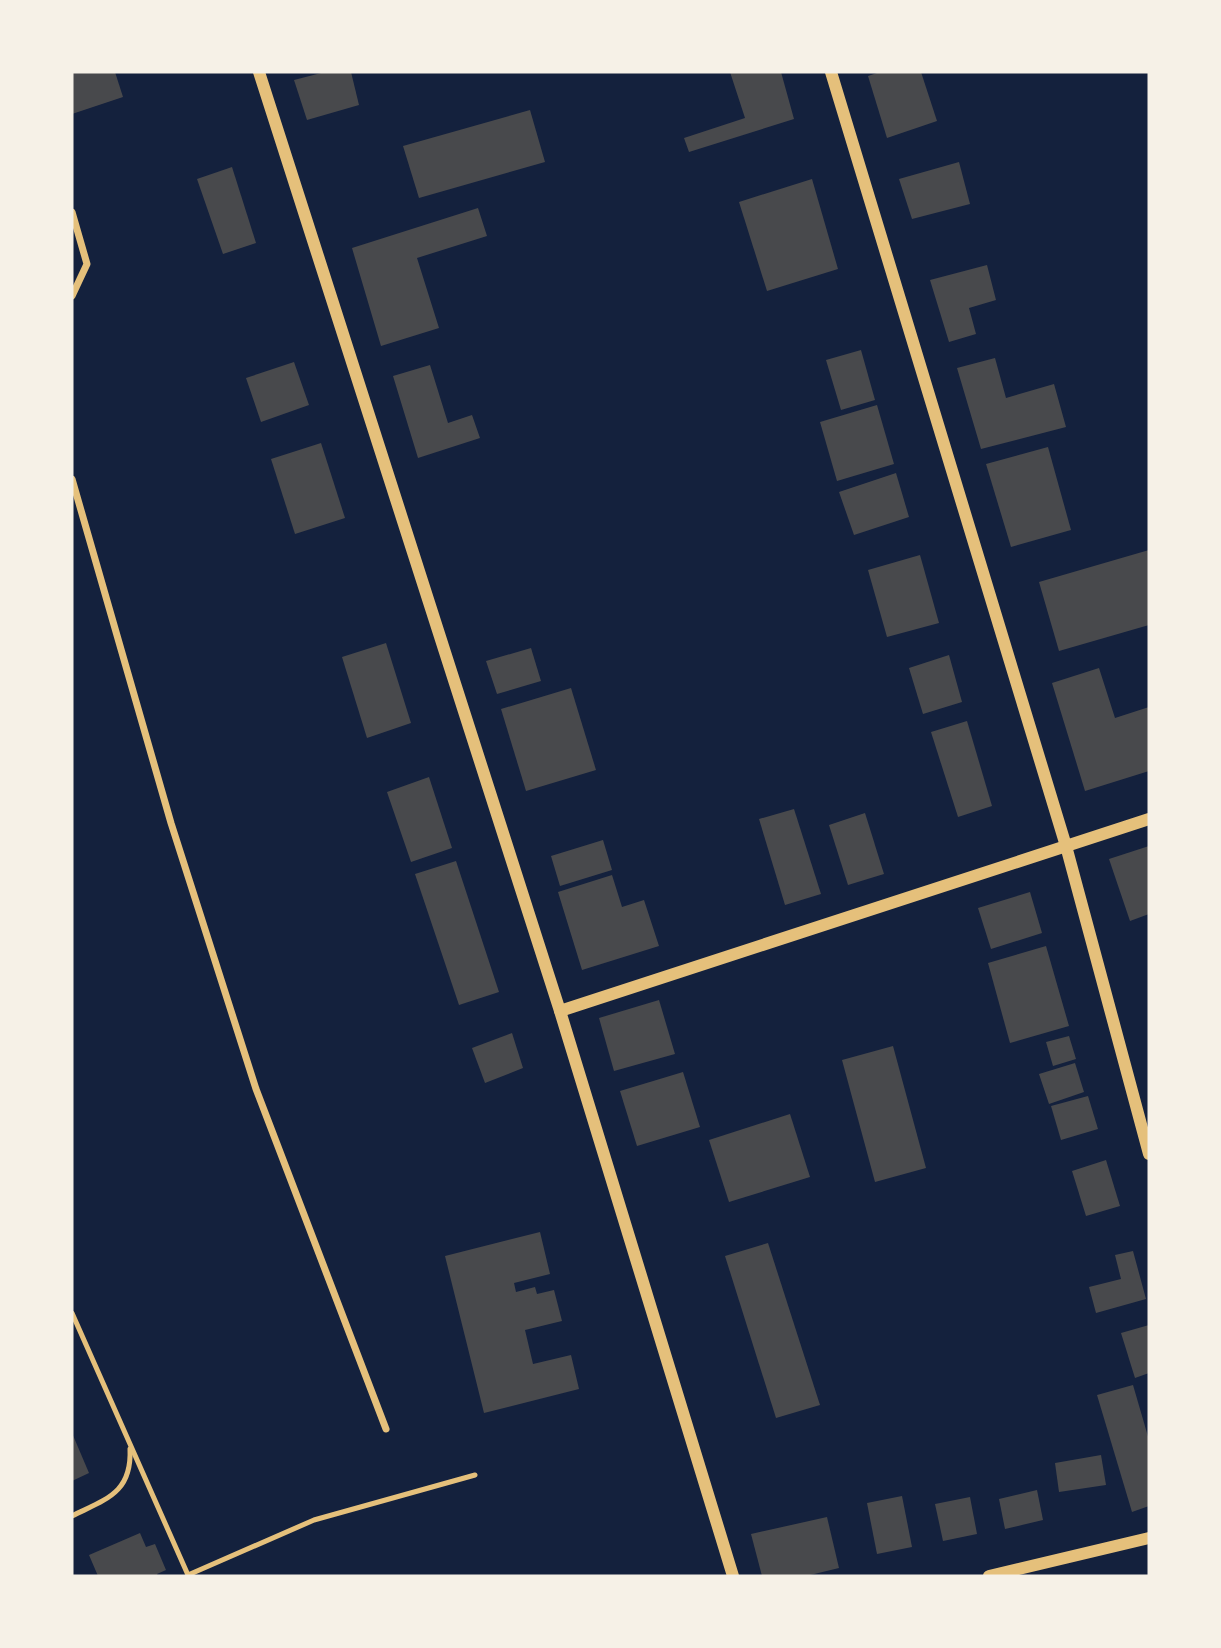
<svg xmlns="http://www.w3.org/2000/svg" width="1221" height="1648" viewBox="0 0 1221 1648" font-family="'Sofia Sans Condensed',sans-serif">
<rect width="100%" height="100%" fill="#14213d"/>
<g fill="#48494c">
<path d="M 72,72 L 115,72 L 123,97 L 72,114 Z"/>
<path d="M 325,72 L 351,72 L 359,105 L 307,120 L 294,80 Z"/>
<path d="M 730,72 L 781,72 L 794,119 L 689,152 L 684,138 L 745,118 Z"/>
<path d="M 880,72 L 921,72 L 937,121 L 887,138 L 868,76 Z"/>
<path d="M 530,110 L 545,162 L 419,198 L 403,146 Z"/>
<path d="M 959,162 L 970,204 L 912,219 L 899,179 Z"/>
<path d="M 232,167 L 256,243 L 223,254 L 197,179 Z"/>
<path d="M 812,179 L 838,269 L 767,291 L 739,202 Z"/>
<path d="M 478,208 L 487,236 L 417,258 L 439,328 L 381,346 L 352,248 Z"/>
<path d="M 987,265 L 996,300 L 969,308 L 976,334 L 949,342 L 930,280 Z"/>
<path d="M 861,350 L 875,400 L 841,410 L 826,360 Z"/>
<path d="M 995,358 L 1006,398 L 1054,384 L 1066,427 L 981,449 L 957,368 Z"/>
<path d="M 294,362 L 309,405 L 261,422 L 246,378 Z"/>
<path d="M 430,365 L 448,423 L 472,415 L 480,438 L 418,458 L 393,376 Z"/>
<path d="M 877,405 L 894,464 L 837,481 L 820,422 Z"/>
<path d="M 321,443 L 345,518 L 295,534 L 271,459 Z"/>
<path d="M 1048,447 L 1071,530 L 1011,547 L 986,464 Z"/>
<path d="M 896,473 L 909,517 L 854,535 L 839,492 Z"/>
<path d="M 1149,550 L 1149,625 L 1059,651 L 1039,582 Z"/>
<path d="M 920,555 L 939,623 L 887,637 L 868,570 Z"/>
<path d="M 386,643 L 411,723 L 367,738 L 342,657 Z"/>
<path d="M 531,648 L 541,681 L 497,694 L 486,661 Z"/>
<path d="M 949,655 L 962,702 L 923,714 L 909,668 Z"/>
<path d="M 1099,668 L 1115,718 L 1149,707 L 1149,771 L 1085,791 L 1052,683 Z"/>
<path d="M 571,688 L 596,770 L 526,791 L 501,709 Z"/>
<path d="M 967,721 L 992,806 L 958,817 L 931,732 Z"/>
<path d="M 429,777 L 452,848 L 411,862 L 387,792 Z"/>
<path d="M 794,809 L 821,894 L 785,905 L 759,819 Z"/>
<path d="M 865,813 L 884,874 L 848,885 L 829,825 Z"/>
<path d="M 603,840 L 612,870 L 560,886 L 551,856 Z"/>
<path d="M 1149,846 L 1149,914 L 1130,921 L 1109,859 Z"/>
<path d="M 456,861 L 499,992 L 459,1005 L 415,874 Z"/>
<path d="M 612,875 L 622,907 L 644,900 L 659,946 L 582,970 L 558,892 Z"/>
<path d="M 1030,892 L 1042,933 L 991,949 L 978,908 Z"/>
<path d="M 1046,946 L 1069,1026 L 1010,1043 L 988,963 Z"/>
<path d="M 659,1000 L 675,1054 L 614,1071 L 599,1018 Z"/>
<path d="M 512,1033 L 523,1068 L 485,1083 L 472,1048 Z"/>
<path d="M 1069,1036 L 1076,1059 L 1053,1066 L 1046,1042 Z"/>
<path d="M 893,1046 L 926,1168 L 875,1182 L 842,1060 Z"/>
<path d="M 1075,1063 L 1084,1092 L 1049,1104 L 1039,1074 Z"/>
<path d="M 683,1072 L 700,1127 L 637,1146 L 620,1091 Z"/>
<path d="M 1088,1096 L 1098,1129 L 1061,1140 L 1051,1106 Z"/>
<path d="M 790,1114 L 810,1177 L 729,1202 L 709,1140 Z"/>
<path d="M 1106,1160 L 1120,1206 L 1086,1216 L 1072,1171 Z"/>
<path d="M 540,1232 L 550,1274 L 514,1283 L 516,1292 L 535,1287 L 537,1294 L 554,1290 L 562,1321 L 525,1330 L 533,1364 L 571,1355 L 579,1389 L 484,1413 L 445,1256 Z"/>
<path d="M 768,1243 L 820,1405 L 776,1418 L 725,1256 Z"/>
<path d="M 1133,1251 L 1146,1299 L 1096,1313 L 1089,1287 L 1121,1279 L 1115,1255 Z"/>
<path d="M 1149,1325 L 1149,1373 L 1135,1378 L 1121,1333 Z"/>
<path d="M 1133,1385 L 1149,1440 L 1149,1506 L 1132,1512 L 1097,1395 Z"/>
<path d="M 72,1433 L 89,1473 L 72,1481 Z"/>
<path d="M 1101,1455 L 1106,1485 L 1059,1492 L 1055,1463 Z"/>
<path d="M 1037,1490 L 1043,1520 L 1005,1529 L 999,1499 Z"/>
<path d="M 902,1496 L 912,1547 L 877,1554 L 867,1503 Z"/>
<path d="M 970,1497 L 977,1534 L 943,1541 L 935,1504 Z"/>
<path d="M 827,1517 L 839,1568 L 806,1576 L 762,1576 L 751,1534 Z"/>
<path d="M 140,1533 L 146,1547 L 155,1544 L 166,1570 L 157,1574 L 158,1576 L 98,1576 L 89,1555 Z"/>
</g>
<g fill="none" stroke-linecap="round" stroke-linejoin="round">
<g stroke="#e5c07b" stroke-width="5">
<path d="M 72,1313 L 188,1575 L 314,1520 L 475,1475"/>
<path d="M 72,1516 C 106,1499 132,1493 130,1449"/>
</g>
<g stroke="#e5c07b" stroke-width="7">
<path d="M 72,212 L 87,264 L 72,296"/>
<path d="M 72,479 L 171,823 L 256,1089 L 386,1429"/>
</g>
<g stroke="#e5c07b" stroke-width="12">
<path d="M 259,72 L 560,1011 L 733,1576"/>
<path d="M 831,72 L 1066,846 L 1149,1154"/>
<path d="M 560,1011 L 1149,819"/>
<path d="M 989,1576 L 1149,1538"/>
</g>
</g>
<rect width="1221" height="1648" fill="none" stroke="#f6f1e7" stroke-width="147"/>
</svg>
